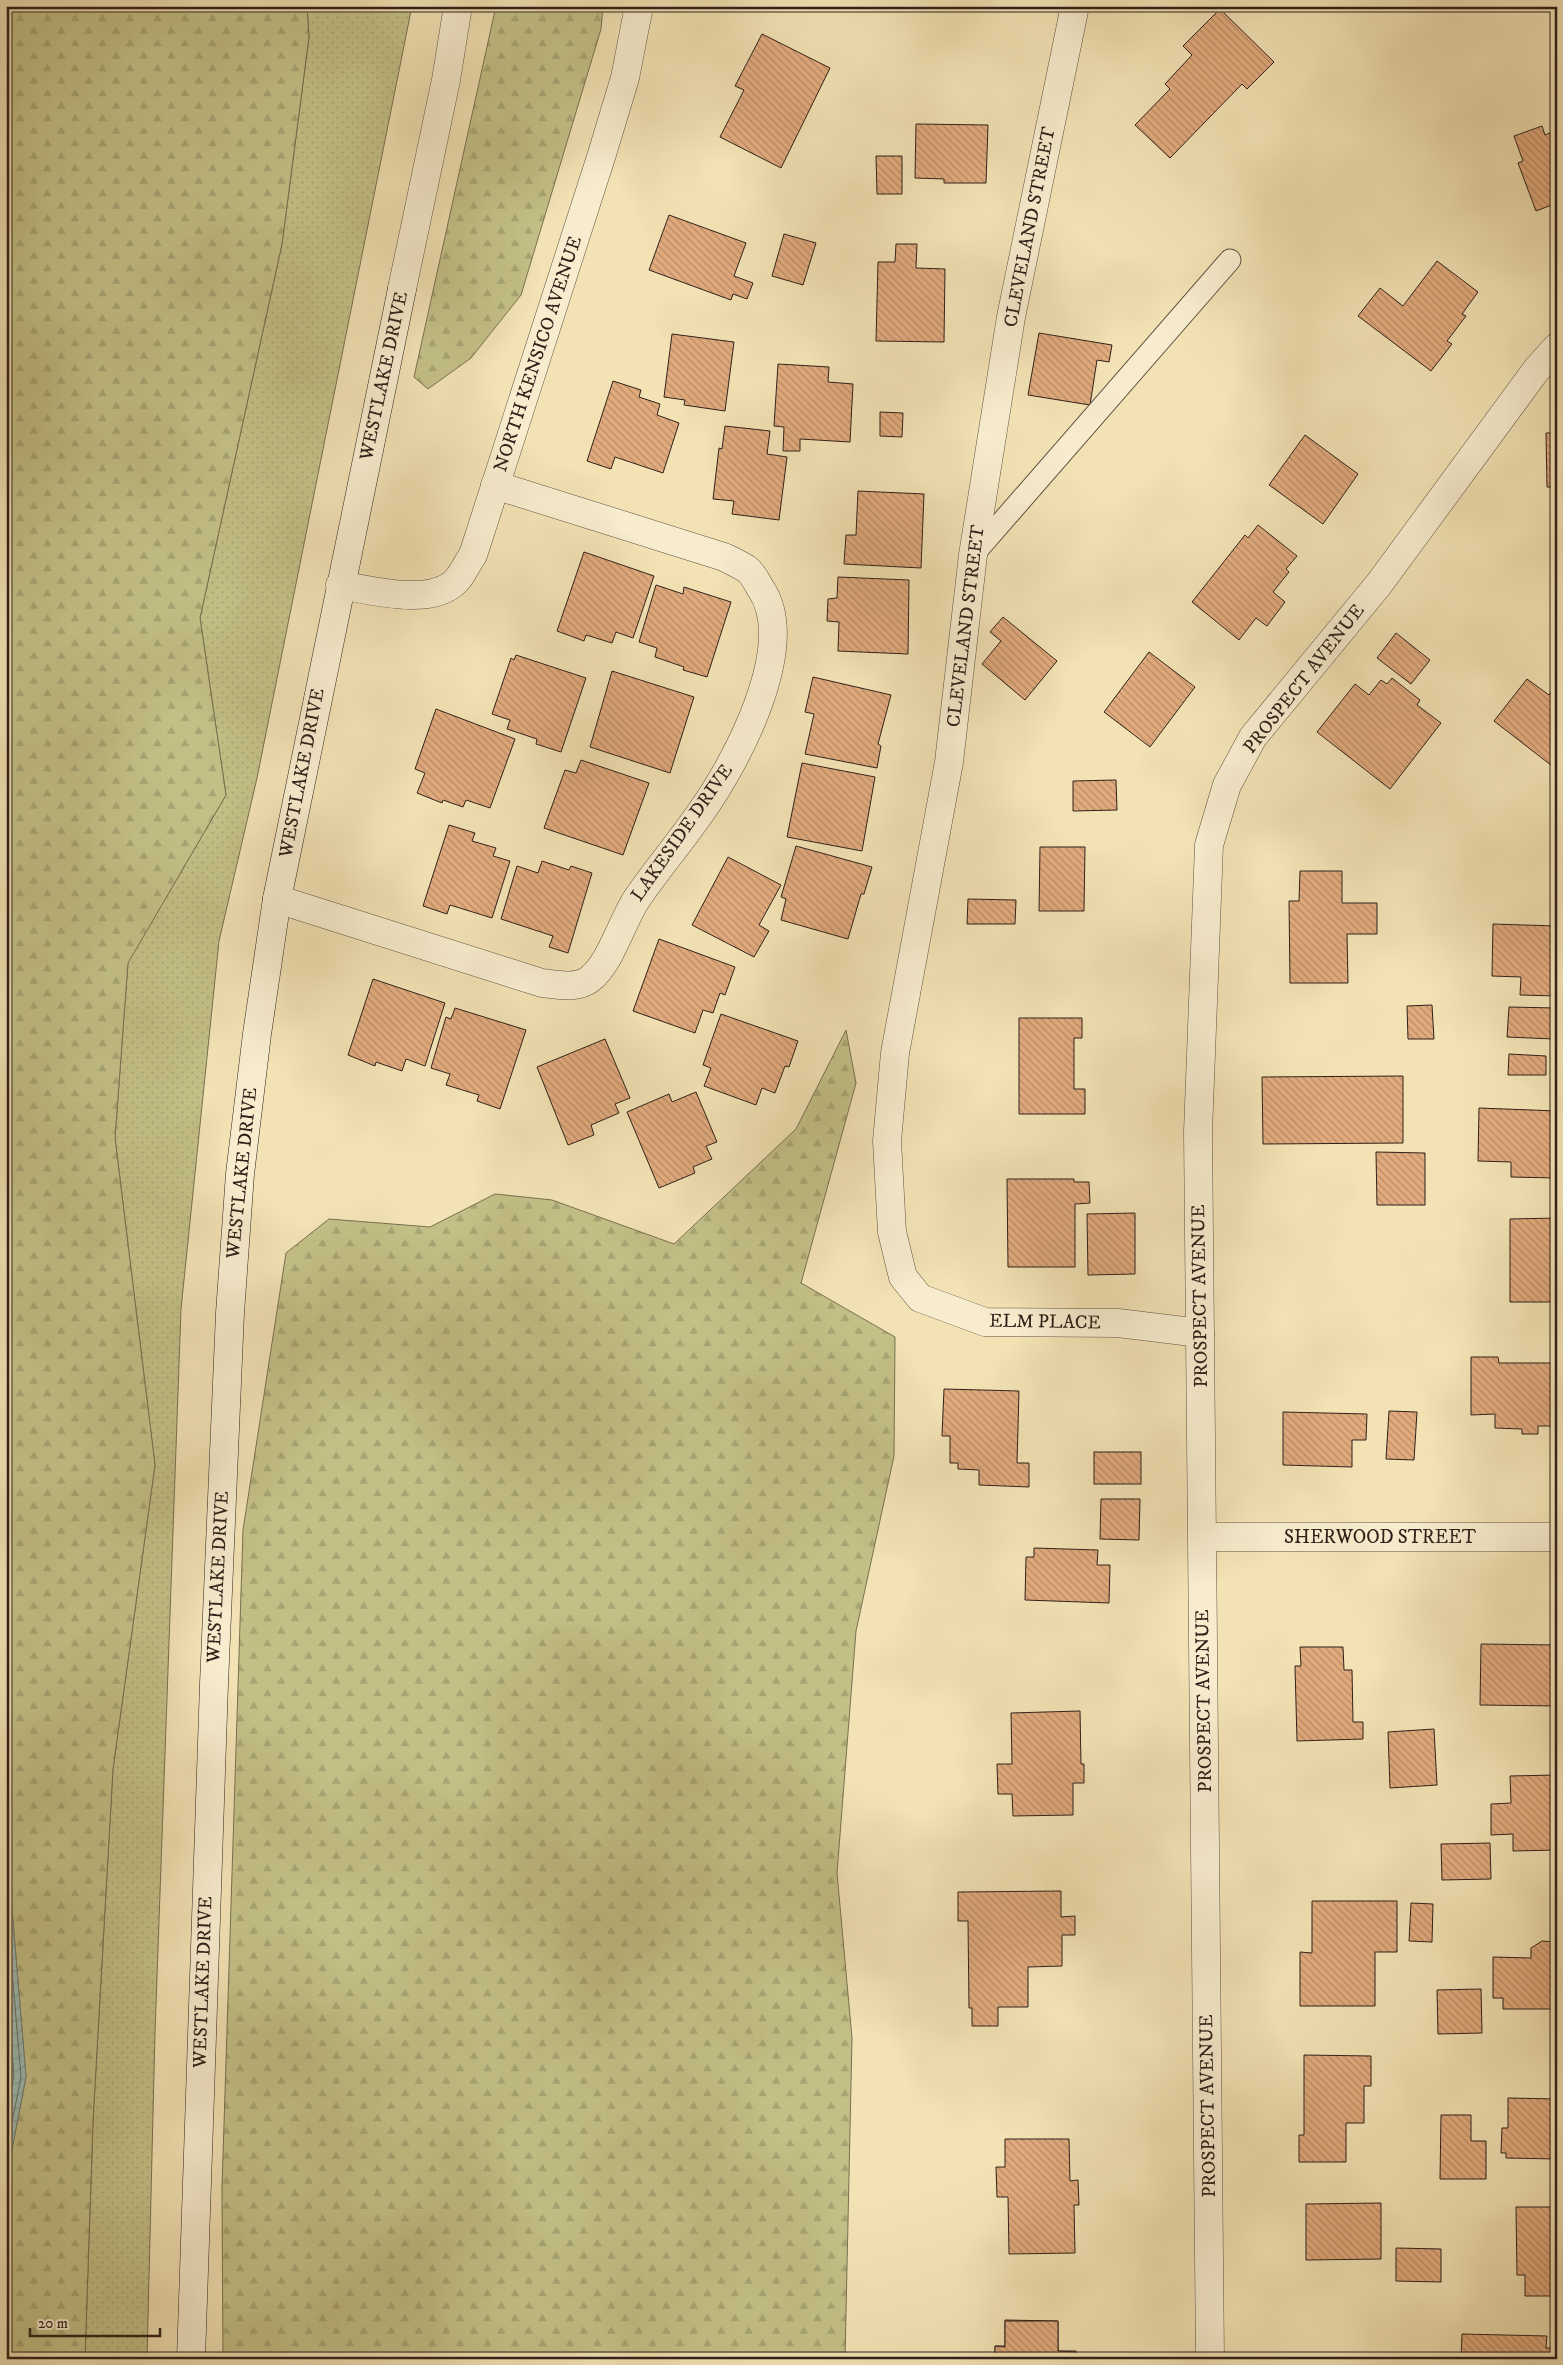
<svg xmlns="http://www.w3.org/2000/svg" width="1563" height="2365" viewBox="0 0 1563 2365" font-family="'IM FELL DW Pica',serif">
<defs>
<pattern id="grass-dots" width="8" height="8" patternUnits="userSpaceOnUse" patternTransform="scale(1.25)"><rect width="8" height="8" fill="#c3c087"/><path d="M2 2h.1M6 6h.1" fill="none" stroke="#a8a574" stroke-width="1.8" stroke-linecap="round"/></pattern>
<pattern id="forest-firs" width="22" height="20" patternUnits="userSpaceOnUse" patternTransform="scale(1.25)"><rect width="22" height="20" fill="#c3c087"/><path d="M5 1l3.5 6h-7zM16 11l3.5 6h-7z" fill="#a8a574"/></pattern>
<pattern id="water-waves" width="16" height="10" patternUnits="userSpaceOnUse" patternTransform="scale(1.25)"><rect width="16" height="10" fill="#9cbcb4"/><path d="M0 5q4-4 8 0t8 0" fill="none" stroke="#87a19a"/></pattern>
<pattern id="building-back-hatch" width="6" height="6" patternUnits="userSpaceOnUse" patternTransform="scale(1.25)"><rect width="6" height="6" fill="#e2ab7e"/><path d="M-1 5l2 2M0 0l6 6M5-1l2 2" fill="none" stroke="#b88b66"/></pattern>
</defs>
<rect width="100%" height="100%" fill="#f2e2b4"/>
<filter id="stains"><feTurbulence type="fractalNoise" baseFrequency=".004" numOctaves="4"/><feColorMatrix values="0 0 0 0 .2 0 0 0 0 .09 0 0 0 0 .02 0 0 0 .5 -.17"/></filter>
<radialGradient id="worn" r=".72"><stop offset=".6" stop-color="#630" stop-opacity="0"/><stop offset="1" stop-color="#630" stop-opacity=".3"/></radialGradient>
<path fill="url(#grass-dots)" stroke="#797050" d="M 307,6 L 412,6 L 257,778 L 219,941 L 181,1309 L 155,2032 L 147,2359 L 85,2359 L 93,2121 L 113,1769 L 155,1465 L 115,1138 L 128,962 L 226,795 L 200,618 L 282,244 L 309,37 Z"/>
<g fill="url(#forest-firs)" stroke="#797050">
<path d="M 6,6 L 307,6 L 309,37 L 282,244 L 200,618 L 226,795 L 128,963 L 115,1138 L 155,1465 L 113,1769 L 93,2121 L 85,2359 L 6,2359 L 6,2180 L 26,2077 L 6,1838 Z"/>
<path d="M 496,6 L 603,6 L 601,29 L 521,295 L 471,358 L 428,389 L 414,377 Z"/>
<path d="M 846,1030 L 856,1083 L 801,1283 L 895,1337 L 894,1456 L 856,1631 L 837,1873 L 852,2038 L 845,2359 L 223,2359 L 222,2187 L 243,1530 L 286,1253 L 329,1219 L 430,1227 L 495,1194 L 552,1200 L 674,1244 L 796,1129 Z"/>
</g>
<path fill="url(#water-waves)" stroke="#707e76" d="M 6,1838 L 26,2077 L 6,2180 Z"/>
<g fill="none" stroke-linecap="round" stroke-linejoin="round">
<g stroke="#666e67" stroke-width="1">
<path d="M 6,1899 L 21,2077 L 6,2153"/>
<path d="M 6,1976 L 14,2076 L 6,2119"/>
</g>
</g>
<g fill="url(#building-back-hatch)" stroke="#2f211a">
<path d="M 1220,9 L 1274,62 L 1247,89 L 1242,84 L 1170,158 L 1135,125 L 1170,89 L 1165,84 L 1192,55 L 1183,46 Z"/>
<path d="M 762,34 L 830,68 L 781,168 L 720,137 L 744,90 L 735,86 Z"/>
<path d="M 916,124 L 988,125 L 986,183 L 944,183 L 944,179 L 915,178 Z"/>
<path d="M 1542,126 L 1545,135 L 1557,130 L 1557,203 L 1536,211 L 1518,163 L 1523,161 L 1514,136 Z"/>
<path d="M 876,156 L 902,156 L 902,194 L 877,194 Z"/>
<path d="M 669,215 L 746,243 L 734,276 L 753,283 L 747,299 L 733,294 L 731,300 L 649,270 Z"/>
<path d="M 784,234 L 816,243 L 803,285 L 772,276 Z"/>
<path d="M 896,244 L 917,244 L 916,268 L 945,269 L 944,342 L 876,341 L 878,262 L 895,262 Z"/>
<path d="M 1437,261 L 1478,292 L 1462,314 L 1466,316 L 1447,341 L 1452,344 L 1431,371 L 1358,316 L 1380,288 L 1403,306 Z"/>
<path d="M 1039,333 L 1112,345 L 1109,362 L 1097,360 L 1090,405 L 1028,395 Z"/>
<path d="M 672,334 L 734,342 L 725,411 L 684,405 L 685,400 L 664,397 Z"/>
<path d="M 778,364 L 829,367 L 828,382 L 853,384 L 850,442 L 800,439 L 800,451 L 783,451 L 784,427 L 774,426 Z"/>
<path d="M 613,381 L 641,390 L 639,397 L 660,404 L 657,415 L 679,423 L 663,473 L 615,457 L 611,469 L 587,461 Z"/>
<path d="M 880,412 L 903,413 L 902,437 L 880,436 Z"/>
<path d="M 725,426 L 770,431 L 767,454 L 787,457 L 779,520 L 732,514 L 734,501 L 713,499 L 719,448 L 722,449 Z"/>
<path d="M 1546,433 L 1557,433 L 1557,487 L 1547,487 Z"/>
<path d="M 1305,435 L 1358,474 L 1323,524 L 1269,485 Z"/>
<path d="M 858,491 L 924,494 L 921,568 L 844,564 L 846,535 L 856,535 Z"/>
<path d="M 1258,525 L 1297,556 L 1286,569 L 1289,572 L 1273,592 L 1285,602 L 1267,626 L 1256,618 L 1239,640 L 1192,602 L 1245,535 L 1248,538 Z"/>
<path d="M 584,552 L 654,576 L 633,638 L 616,632 L 612,643 L 586,635 L 584,641 L 557,631 Z"/>
<path d="M 838,577 L 909,580 L 908,654 L 838,651 L 839,622 L 827,621 L 828,599 L 837,598 Z"/>
<path d="M 656,585 L 683,594 L 684,587 L 731,602 L 707,677 L 683,670 L 684,667 L 655,657 L 657,648 L 639,642 Z"/>
<path d="M 1003,617 L 1057,661 L 1025,700 L 982,664 L 1001,641 L 990,632 Z"/>
<path d="M 1396,633 L 1430,660 L 1411,684 L 1377,658 Z"/>
<path d="M 1149,652 L 1195,687 L 1150,747 L 1104,712 Z"/>
<path d="M 516,655 L 586,678 L 561,752 L 536,744 L 537,739 L 507,729 L 510,720 L 492,714 L 511,658 L 514,660 Z"/>
<path d="M 612,671 L 694,697 L 670,773 L 590,747 Z"/>
<path d="M 813,677 L 891,695 L 878,744 L 881,746 L 877,768 L 805,754 L 814,714 L 805,712 Z"/>
<path d="M 1392,678 L 1420,700 L 1417,705 L 1441,723 L 1390,789 L 1317,732 L 1355,684 L 1369,695 L 1381,680 L 1387,684 Z"/>
<path d="M 1527,679 L 1549,695 L 1557,684 L 1556,769 L 1494,721 Z"/>
<path d="M 436,709 L 515,739 L 490,808 L 466,800 L 463,807 L 443,800 L 442,803 L 417,793 L 425,773 L 415,769 Z"/>
<path d="M 581,760 L 649,783 L 623,855 L 544,828 L 565,770 L 576,773 Z"/>
<path d="M 802,763 L 875,777 L 862,851 L 787,837 Z"/>
<path d="M 1116,780 L 1117,810 L 1073,811 L 1073,781 Z"/>
<path d="M 449,825 L 475,833 L 472,841 L 496,848 L 493,856 L 510,861 L 492,918 L 450,905 L 447,914 L 423,906 Z"/>
<path d="M 796,846 L 872,867 L 864,894 L 861,894 L 848,939 L 781,920 L 786,899 L 781,897 Z"/>
<path d="M 1040,847 L 1085,847 L 1084,911 L 1039,911 Z"/>
<path d="M 728,857 L 781,885 L 759,925 L 769,931 L 754,957 L 692,925 Z"/>
<path d="M 542,861 L 569,870 L 571,866 L 592,873 L 568,953 L 549,947 L 553,936 L 501,919 L 517,866 L 538,873 Z"/>
<path d="M 1300,871 L 1342,871 L 1342,903 L 1377,903 L 1377,934 L 1347,934 L 1348,983 L 1290,983 L 1289,901 L 1299,901 Z"/>
<path d="M 968,899 L 1016,900 L 1015,924 L 967,924 Z"/>
<path d="M 1493,924 L 1557,926 L 1557,996 L 1520,995 L 1521,977 L 1492,976 Z"/>
<path d="M 659,939 L 735,967 L 725,995 L 720,993 L 713,1013 L 703,1010 L 695,1033 L 633,1011 Z"/>
<path d="M 373,979 L 445,1003 L 425,1066 L 406,1059 L 402,1071 L 376,1062 L 375,1066 L 348,1055 Z"/>
<path d="M 1432,1005 L 1434,1039 L 1408,1039 L 1407,1006 Z"/>
<path d="M 1509,1007 L 1556,1008 L 1554,1039 L 1507,1037 Z"/>
<path d="M 455,1008 L 526,1030 L 500,1109 L 477,1101 L 479,1095 L 446,1085 L 450,1074 L 431,1068 L 446,1017 L 451,1019 Z"/>
<path d="M 721,1014 L 798,1041 L 789,1067 L 785,1066 L 775,1093 L 762,1088 L 756,1105 L 704,1086 L 711,1068 L 703,1065 Z"/>
<path d="M 1019,1018 L 1082,1018 L 1082,1038 L 1074,1038 L 1074,1089 L 1085,1089 L 1085,1114 L 1019,1114 Z"/>
<path d="M 605,1039 L 630,1098 L 615,1104 L 619,1113 L 591,1125 L 594,1135 L 568,1145 L 537,1067 Z"/>
<path d="M 1509,1054 L 1546,1056 L 1546,1075 L 1508,1075 Z"/>
<path d="M 1403,1076 L 1403,1143 L 1263,1144 L 1262,1077 Z"/>
<path d="M 696,1092 L 717,1142 L 706,1146 L 712,1159 L 693,1167 L 695,1173 L 659,1188 L 627,1112 L 669,1094 L 672,1102 Z"/>
<path d="M 1479,1108 L 1557,1111 L 1557,1178 L 1511,1177 L 1511,1162 L 1478,1161 Z"/>
<path d="M 1376,1152 L 1425,1153 L 1425,1205 L 1377,1205 Z"/>
<path d="M 1007,1179 L 1074,1179 L 1074,1182 L 1089,1182 L 1090,1203 L 1075,1204 L 1075,1267 L 1008,1267 Z"/>
<path d="M 1135,1213 L 1135,1274 L 1088,1275 L 1087,1214 Z"/>
<path d="M 1557,1218 L 1557,1302 L 1510,1302 L 1510,1219 Z"/>
<path d="M 1471,1357 L 1498,1357 L 1499,1363 L 1557,1363 L 1557,1426 L 1538,1426 L 1538,1434 L 1522,1434 L 1522,1429 L 1495,1428 L 1495,1414 L 1471,1415 Z"/>
<path d="M 944,1389 L 1019,1391 L 1017,1463 L 1029,1463 L 1029,1487 L 979,1485 L 979,1470 L 958,1469 L 958,1463 L 950,1463 L 950,1436 L 942,1436 Z"/>
<path d="M 1389,1411 L 1417,1412 L 1414,1460 L 1386,1459 Z"/>
<path d="M 1283,1412 L 1367,1414 L 1366,1440 L 1352,1440 L 1352,1467 L 1283,1465 Z"/>
<rect x="1094" y="1452" width="47" height="32"/>
<path d="M 1101,1499 L 1140,1499 L 1139,1540 L 1100,1539 Z"/>
<path d="M 1034,1548 L 1098,1550 L 1097,1565 L 1110,1565 L 1109,1603 L 1025,1600 L 1026,1557 L 1034,1557 Z"/>
<path d="M 1481,1644 L 1557,1645 L 1557,1706 L 1480,1705 Z"/>
<path d="M 1300,1647 L 1343,1647 L 1344,1670 L 1352,1670 L 1353,1722 L 1363,1722 L 1363,1739 L 1297,1741 L 1295,1666 L 1301,1666 Z"/>
<path d="M 1080,1711 L 1081,1764 L 1084,1764 L 1084,1783 L 1073,1783 L 1073,1815 L 1013,1816 L 1012,1794 L 998,1794 L 997,1764 L 1012,1764 L 1011,1713 Z"/>
<path d="M 1434,1729 L 1437,1785 L 1390,1788 L 1388,1732 Z"/>
<path d="M 1557,1775 L 1557,1850 L 1513,1851 L 1513,1834 L 1491,1835 L 1491,1804 L 1511,1803 L 1510,1776 Z"/>
<path d="M 1490,1843 L 1491,1879 L 1442,1880 L 1441,1844 Z"/>
<path d="M 1061,1891 L 1061,1917 L 1075,1916 L 1075,1935 L 1062,1935 L 1062,1966 L 1028,1967 L 1028,2007 L 998,2007 L 998,2026 L 972,2026 L 972,2008 L 969,2008 L 968,1921 L 958,1921 L 958,1892 Z"/>
<path d="M 1312,1901 L 1397,1901 L 1397,1952 L 1375,1952 L 1375,2006 L 1300,2006 L 1300,1952 L 1312,1953 Z"/>
<path d="M 1411,1903 L 1433,1904 L 1432,1942 L 1409,1941 Z"/>
<path d="M 1542,1941 L 1557,1942 L 1557,2009 L 1503,2009 L 1503,1998 L 1493,1998 L 1493,1957 L 1531,1958 L 1531,1948 Z"/>
<path d="M 1481,1989 L 1482,2033 L 1438,2034 L 1437,1990 Z"/>
<path d="M 1304,2055 L 1371,2056 L 1371,2086 L 1364,2086 L 1364,2123 L 1346,2123 L 1346,2162 L 1299,2162 L 1299,2135 L 1304,2135 Z"/>
<path d="M 1508,2098 L 1557,2099 L 1557,2159 L 1506,2158 L 1506,2153 L 1501,2153 L 1502,2128 L 1508,2128 Z"/>
<path d="M 1441,2115 L 1471,2115 L 1471,2141 L 1486,2141 L 1486,2179 L 1440,2179 Z"/>
<path d="M 1005,2139 L 1069,2139 L 1070,2181 L 1078,2180 L 1079,2205 L 1074,2205 L 1075,2253 L 1009,2254 L 1008,2197 L 997,2197 L 996,2167 L 1005,2167 Z"/>
<path d="M 1381,2203 L 1381,2259 L 1306,2260 L 1306,2204 Z"/>
<path d="M 1516,2207 L 1557,2207 L 1557,2296 L 1525,2296 L 1525,2275 L 1517,2275 Z"/>
<path d="M 1396,2248 L 1441,2249 L 1441,2282 L 1396,2281 Z"/>
<path d="M 1005,2320 L 1058,2321 L 1058,2351 L 1076,2351 L 1076,2359 L 995,2359 L 995,2346 L 1005,2346 Z"/>
<path d="M 1005,2321 L 1058,2321 L 1058,2351 L 1076,2352 L 1076,2359 L 995,2359 L 995,2346 L 1005,2347 Z"/>
<path d="M 1462,2334 L 1547,2336 L 1546,2348 L 1557,2348 L 1557,2359 L 1461,2359 Z"/>
</g>
<g fill="none" stroke-linecap="round" stroke-linejoin="round">
<defs>
<path id="lane" d="M 973,555 L 1230,260"/>
<g id="street">
<path d="M 1075,6 L 1011,317 L 973,555 L 949,762 L 895,1053 L 887,1141 L 892,1232 L 903,1277 L 920,1298 L 985,1322 L 1118,1323 L 1200,1333"/>
<path d="M 402,289 L 446,80 L 458,6"/>
<path d="M 340,585 C 371,590 431,607 456,581 C 463,574 467,563 473,555 L 602,154 L 625,78 L 639,6"/>
<path d="M 277,899 L 542,983 C 558,985 577,989 590,979 C 611,963 622,920 638,897 C 658,868 681,841 701,812 C 736,763 799,646 761,589 C 757,583 753,574 748,570 C 741,565 732,561 724,557 L 495,485"/>
<path d="M 1203,1537 L 1557,1537"/>
<path d="M 1210,2359 L 1198,1132 L 1209,845 L 1227,785 L 1253,737 L 1379,584 L 1537,369 L 1557,347"/>
</g>
<path id="secondary" d="M 191,2359 L 214,1684 L 230,1313 L 240,1174 L 257,1034 L 277,899 L 402,289"/>
</defs>
<use href="#lane" stroke="#605140" stroke-width="23"/>
<use href="#street" stroke="#605140" stroke-width="29"/>
<use href="#secondary" stroke="#2f211a" stroke-width="29"/>
<use href="#lane" stroke="#f7ecce" stroke-width="21"/>
<use href="#street" stroke="#f7ecce" stroke-width="28"/>
<use href="#secondary" stroke="#f7ecce" stroke-width="28"/>
</g>
<g text-anchor="middle" dominant-baseline="central" stroke-width="4.5" stroke-linejoin="round" paint-order="stroke">
<g font-size="19" fill="#2f211a" stroke="#f7ecce">
<text transform="translate(1030 227) rotate(-79)">CLEVELAND STREET</text>
<text transform="translate(538 354) rotate(-72)">NORTH KENSICO AVENUE</text>
<text transform="translate(384 376) rotate(-78)">WESTLAKE DRIVE</text>
<text transform="translate(966 626) rotate(-83)">CLEVELAND STREET</text>
<text transform="translate(1304 679) rotate(-52)">PROSPECT AVENUE</text>
<text transform="translate(302 773) rotate(-79)">WESTLAKE DRIVE</text>
<text transform="translate(682 833) rotate(-55)">LAKESIDE DRIVE</text>
<text transform="translate(242 1173) rotate(-84)">WESTLAKE DRIVE</text>
<text transform="translate(1200 1296) rotate(-91)">PROSPECT AVENUE</text>
<text transform="translate(1045 1322) rotate(1)">ELM PLACE</text>
<text x="1380" y="1537">SHERWOOD STREET</text>
<text transform="translate(218 1577) rotate(-87)">WESTLAKE DRIVE</text>
<text transform="translate(1204 1701) rotate(-91)">PROSPECT AVENUE</text>
<text transform="translate(203 1982) rotate(-88)">WESTLAKE DRIVE</text>
<text transform="translate(1208 2106) rotate(-91)">PROSPECT AVENUE</text>
</g>
</g>
<rect width="1563" height="2365" fill="none" stroke="#f2e2b4" stroke-width="25"/>
<rect x="8" y="8" width="1548" height="2350" fill="none" stroke="#2f211a" stroke-width="2.5"/>
<rect x="12" y="12" width="1538" height="2340" fill="none" stroke="#2f211a"/>
<path d="M30 2328v8h130v-8" fill="none" stroke="#2f211a" stroke-width="2.5"/>
<text x="38" y="2328" font-size="15" fill="#2f211a" stroke="#f7ecce" stroke-width="4" paint-order="stroke">20 m</text>
<rect width="100%" height="100%" filter="url(#stains)"/>
<rect width="100%" height="100%" fill="url(#worn)"/>
</svg>
